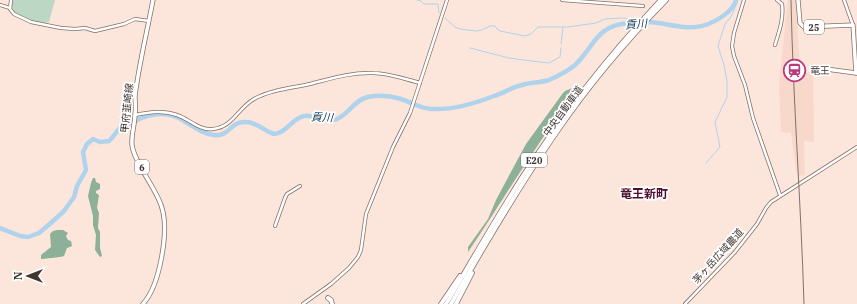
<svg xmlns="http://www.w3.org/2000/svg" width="857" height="304" viewBox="0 0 857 304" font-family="'IBM Plex Serif','Noto Sans JP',serif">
<rect width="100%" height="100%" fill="#fce5da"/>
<path fill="#f7d8ca" d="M 788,0 L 796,0 L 800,72 L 813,73 L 814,142 L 804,141 L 805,175 L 797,176 L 791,133 L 781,132 L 779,85 Z"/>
<path fill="#bdd7c5" d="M 13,0 L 55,0 L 49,22 C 41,25 18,17 13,10 C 11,7 12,3 13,0 Z"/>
<g fill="#8db098">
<path d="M 575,87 L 577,91 C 564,109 550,126 538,145 C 514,180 492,217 468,252 L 468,247 L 488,219 L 496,200 L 526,144 L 563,93 L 565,91 Z"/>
<path d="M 93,178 L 95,178 L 96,182 L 100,184 L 100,189 L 96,191 L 96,193 L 99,195 L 97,208 L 99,213 L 98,228 L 100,232 L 100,248 L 102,256 L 100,257 L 95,250 L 96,235 L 93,225 L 93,216 L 88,196 L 91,183 Z"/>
<path d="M 57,230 L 63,230 L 68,233 L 66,236 L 68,240 L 71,241 L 72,246 L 67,248 L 64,256 C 61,257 43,259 41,259 L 41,255 L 51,247 L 50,234 L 53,231 Z"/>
</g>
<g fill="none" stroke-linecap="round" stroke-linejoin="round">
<g stroke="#b0d3ed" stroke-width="1">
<path d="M 417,0 L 421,1 L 424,4 L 438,4 L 439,13"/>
<path d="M 445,18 L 455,27 L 460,29 L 476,31 L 482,30 L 490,26 L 495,26 L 497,29 L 500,31 L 525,36 L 531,34 L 538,27 L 568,27 L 596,23 L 605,19 L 622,18 L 640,20"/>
<path d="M 561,44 L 563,28"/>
<path d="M 470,48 L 509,58 L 532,61 L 549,63 L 560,57 L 561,48"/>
<path d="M 706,163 L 720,147 L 715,122 L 727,97 L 727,81 L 724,65 L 718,46 L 725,24 L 732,15 L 738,0"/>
</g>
<path stroke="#b0d3ed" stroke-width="4.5" d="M 0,228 L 20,236 L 28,237 L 39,233 L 52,222 L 64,211 L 74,197 L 77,186 L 86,170 L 83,152 L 87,144 L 93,139 L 100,142 L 109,141 C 114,137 116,131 121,127 C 125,124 131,123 135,121 C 151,113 169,111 184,121 C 194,127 203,134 214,135 C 230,137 230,121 246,122 C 257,122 264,131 274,134 C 287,133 292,118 304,116 C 316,114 325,124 337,119 C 349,114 354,100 368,97 C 378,95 391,96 401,99 C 413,103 419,108 432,109 C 452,110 476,103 494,96 C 504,93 512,87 522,85 C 531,82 540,83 549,80 C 558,76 567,72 575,65 C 596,45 595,26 629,23 C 636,23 644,22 651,22 C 679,25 696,35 723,16 C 729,12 734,7 736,0"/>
<defs>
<g id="minor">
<path d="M 11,0 L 10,9 L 14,14 L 31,22 L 61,28 L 75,29 L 85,28 L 95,31 L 124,24 L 135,19 L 149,21"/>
<path d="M 562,0 L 643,6"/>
<path d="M 744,0 L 734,33 L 732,46 L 734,56 L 745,85 L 753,118 L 780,195"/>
<path d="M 844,0 L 853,25"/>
<path d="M 0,5 L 10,8"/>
<path d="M 775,45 C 779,32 784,18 782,4 L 777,0"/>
<path d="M 135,115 C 150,112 163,110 177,115 C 189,119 200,131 213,129 C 233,127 238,108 254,99 C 270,90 292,88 310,84 C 330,79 351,72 373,73 C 389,73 404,79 420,83"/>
<path d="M 275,226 L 285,198 L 287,194 L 300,186"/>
<path d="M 303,304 L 331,284 L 349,268 L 358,257 L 361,250 L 366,214 L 393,147 L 410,113 L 447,0"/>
<path d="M 685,304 L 735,252 L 757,224 L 766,208 L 771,202 L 857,147"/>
</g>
<g id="major">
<path d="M 798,0 L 800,23 L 804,27 L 853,25 L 856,73"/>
<path d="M 826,69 L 856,73"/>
<path d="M 143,304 C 160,285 170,229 161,205 C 155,187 134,162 132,145 C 131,135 135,124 135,114 C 136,108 135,102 135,96 C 139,64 147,32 153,0"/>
</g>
<g id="highway">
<path d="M 328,298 L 331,300 L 332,304"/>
<path d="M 441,304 L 460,276"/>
<path d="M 446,304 C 471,262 495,220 521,179 C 562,115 609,55 661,0"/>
<path d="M 451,304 C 484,246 518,188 556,133 C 588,86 626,41 666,0"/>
<path d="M 456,304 L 472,273"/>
</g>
</defs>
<use href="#minor" stroke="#847066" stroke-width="4"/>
<use href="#major" stroke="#847066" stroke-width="5"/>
<use href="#highway" stroke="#847066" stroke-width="5.5"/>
<use href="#minor" stroke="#fff" stroke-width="2.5"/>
<use href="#major" stroke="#fff" stroke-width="3.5"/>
<use href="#highway" stroke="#fff" stroke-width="4"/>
<path stroke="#7f726b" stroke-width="1" d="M 791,0 C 793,101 801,203 804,304"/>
</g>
<defs>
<symbol id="station-ring" viewBox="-11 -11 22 22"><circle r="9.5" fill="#fff" stroke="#bb387d" stroke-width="1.5"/><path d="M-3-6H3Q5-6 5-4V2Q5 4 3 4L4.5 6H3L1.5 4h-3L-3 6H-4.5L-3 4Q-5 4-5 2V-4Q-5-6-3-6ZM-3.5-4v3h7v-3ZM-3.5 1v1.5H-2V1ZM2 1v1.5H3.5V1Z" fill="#bb387d"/></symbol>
</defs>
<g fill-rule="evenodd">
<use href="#station-ring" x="782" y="58" width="25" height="25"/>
</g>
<g text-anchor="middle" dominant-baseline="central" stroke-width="3.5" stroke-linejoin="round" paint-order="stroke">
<g fill="#fff" stroke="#797370" stroke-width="1">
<rect x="804" y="20" width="20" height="14" rx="3"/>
<rect x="521" y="153" width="26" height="14" rx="3"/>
<rect x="135" y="160" width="14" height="14" rx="3"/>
</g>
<g font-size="9" font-weight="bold" fill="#403732">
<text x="814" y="27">25</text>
<text x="534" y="160">E20</text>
<text x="142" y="167">6</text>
</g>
<g font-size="10" fill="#403732" stroke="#fff" text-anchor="start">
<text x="810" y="70">竜王</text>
</g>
<g font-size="10" fill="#403732" stroke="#fff">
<text transform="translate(127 108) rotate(-84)">甲府韮崎線</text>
<text transform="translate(563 111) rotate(-54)">中央自動車道</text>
<text transform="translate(718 256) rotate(-48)">茅ヶ岳広域農道</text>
</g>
<g font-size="11" font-style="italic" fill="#093650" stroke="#fff">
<text transform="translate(636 24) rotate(-4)">貢川</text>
<text transform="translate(322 117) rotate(3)">貢川</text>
</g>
<g font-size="12" font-weight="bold" fill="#4e0f31" stroke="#fff">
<text x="644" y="193">竜王新町</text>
</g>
</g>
<g transform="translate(28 276) rotate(270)" stroke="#ffffff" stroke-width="3" paint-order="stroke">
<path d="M0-3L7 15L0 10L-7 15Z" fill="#403732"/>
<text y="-6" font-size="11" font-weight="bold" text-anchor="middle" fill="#403732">N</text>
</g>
</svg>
